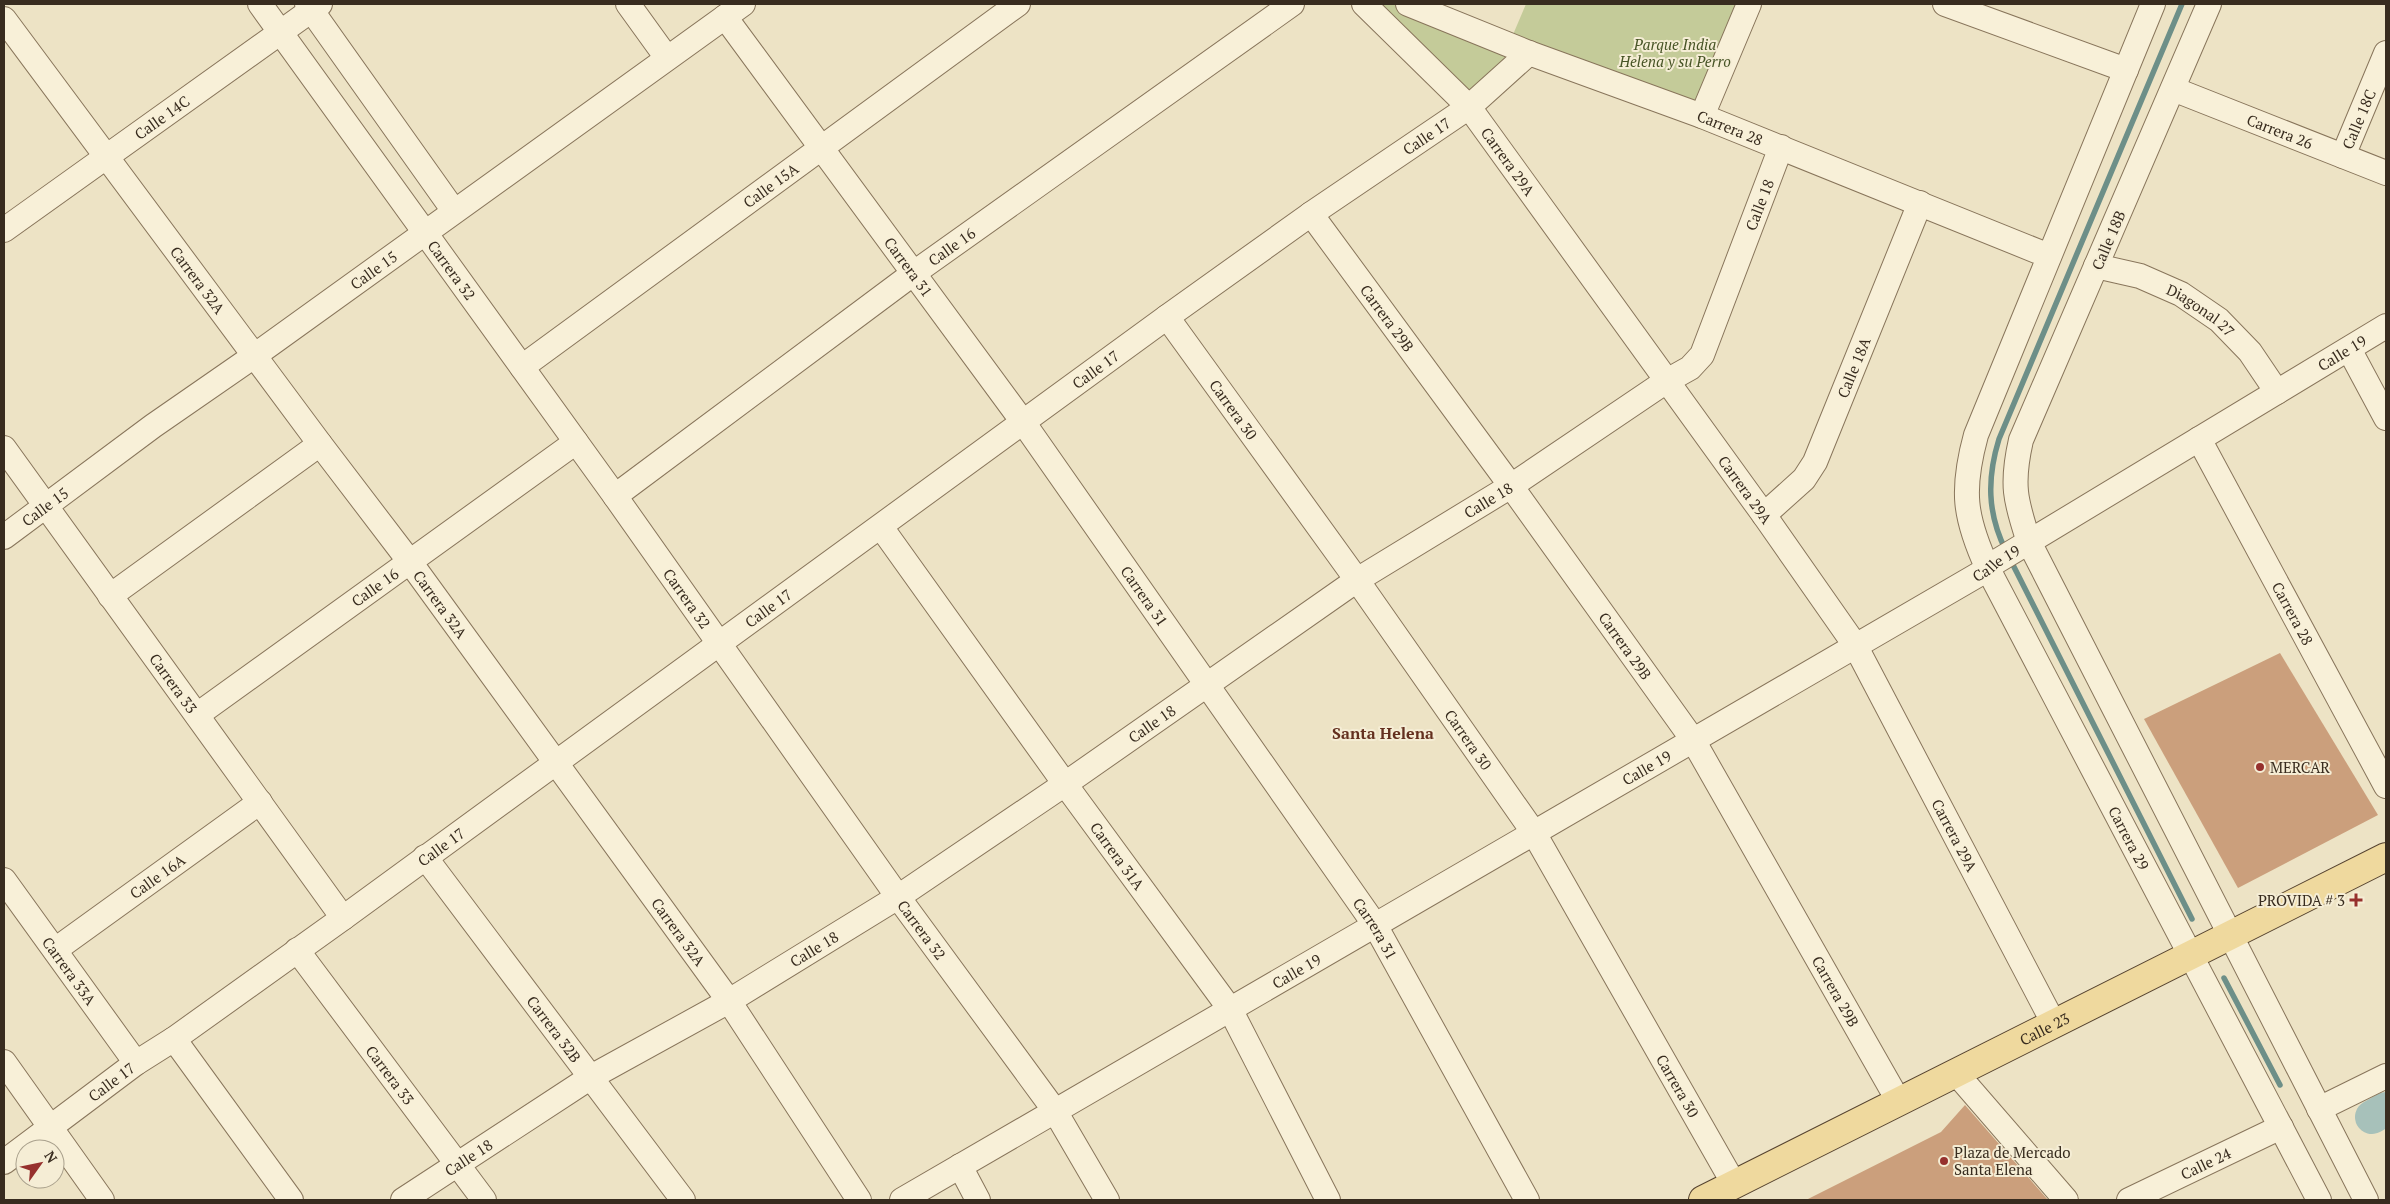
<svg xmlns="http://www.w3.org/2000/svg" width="2390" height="1204" viewBox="0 0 2390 1204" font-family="'PT Serif',serif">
<rect width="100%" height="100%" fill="#ede3c5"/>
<path fill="#c4cb99" d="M 1364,4 L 1408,4 L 1509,44 L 1526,4 L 1749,4 L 1702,116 L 1530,53 L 1469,107 Z"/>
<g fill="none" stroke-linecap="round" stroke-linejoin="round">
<g stroke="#6d8f88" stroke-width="5.5">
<path d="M 2006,551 C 1987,513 1987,478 1999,439 L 2182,4"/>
<path d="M 2010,559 L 2192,919"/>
<path d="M 2224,978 L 2280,1085"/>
</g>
<path stroke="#a7c1ba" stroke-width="34" d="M 2372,1117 L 2386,1109"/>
</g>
<g fill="#cb9f7c">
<path d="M 2280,653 L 2378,815 L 2238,888 L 2144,719 Z"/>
<path d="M 1965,1105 L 2048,1200 L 1806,1200 L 1941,1132 Z"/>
</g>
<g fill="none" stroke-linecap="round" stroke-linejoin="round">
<defs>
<g id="minor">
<path id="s1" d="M 260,4 L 615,496 L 898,897 L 1055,1111 L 1107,1200"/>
<path d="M 307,4 L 454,211"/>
<path d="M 628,4 L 667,58"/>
<path id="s2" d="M 1364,4 L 1469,107 L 1764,515 L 1855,645 L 2054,1024"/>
<path id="s3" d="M 1408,4 L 1529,53 L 1702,116 L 2049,256"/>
<path d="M 1945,4 L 2126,70"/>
<path id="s4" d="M 2153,4 L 1976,435 C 1961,490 1964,517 1988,569 L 2319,1200"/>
<path d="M 2209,4 L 2021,440 C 2011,484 2015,500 2029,542 L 2366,1200"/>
<path id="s5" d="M 725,17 L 1023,422 L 1375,925 L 1527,1200"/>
<path id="s6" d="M 4,19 L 320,444 L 410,562 L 729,1001 L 859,1200"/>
<path id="s7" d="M 2173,89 L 2386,173"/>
<path d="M 1702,116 L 1749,4"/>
<path id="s8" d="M 2343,156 L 2386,53"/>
<path id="s9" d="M 1311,214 L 1511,486 L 1693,740 L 1899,1102"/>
<path id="s10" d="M 4,230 L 320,4"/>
<path id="s11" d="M 2096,266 L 2140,276 L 2181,294 L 2219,320 L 2250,352 L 2277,392"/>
<path id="s12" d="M 1167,317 L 1357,580 L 1534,833 L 1734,1184"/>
<path d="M 2349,349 L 2386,418"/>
<path id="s13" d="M 522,367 L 1018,4"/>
<path id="s14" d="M 2199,439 L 2386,786"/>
<path id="s15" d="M 4,448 L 343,918"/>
<path id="s16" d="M 615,496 L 914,273 L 1292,4"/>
<path id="s17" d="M 1764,515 L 1804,479 L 1815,462 L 1920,203"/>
<path id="s18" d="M 881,527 L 1065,784 L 1230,1009 L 1328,1200"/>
<path id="s19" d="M 4,537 L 153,426 L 254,356 L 743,4"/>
<path d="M 110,596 L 320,444"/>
<path id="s20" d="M 197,715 L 576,442"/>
<path id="s21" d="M 425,857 L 683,1200"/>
<path id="s22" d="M 4,880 L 136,1063"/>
<path id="s23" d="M 55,950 L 260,802"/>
<path id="s24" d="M 297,950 L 484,1200"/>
<path d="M 174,1039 L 291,1200"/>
<path d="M 4,1062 L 102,1200"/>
<path d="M 1956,1073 L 2066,1200"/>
<path d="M 2319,1109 L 2386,1076"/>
<path id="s25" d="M 4,1162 L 136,1063 L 174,1039 L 343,918 L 1167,317 L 1311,214 L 1469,107 L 1529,53"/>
<path d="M 960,1166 L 978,1200"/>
<path id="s26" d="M 403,1200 L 591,1077 L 729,1001 L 898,897 L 1065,784 L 1357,580 L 1511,486 L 1665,382 L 1690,368 L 1702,355 L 1781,147"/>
<path id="s27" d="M 902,1200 L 1988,569 L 1994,563 L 2386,326"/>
<path id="s28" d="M 2129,1200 L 2281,1127"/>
</g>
<g id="major">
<path id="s29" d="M 1703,1200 L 2386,857"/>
</g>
</defs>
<use href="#minor" stroke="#88755b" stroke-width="26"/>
<use href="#major" stroke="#56432f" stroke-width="30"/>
<use href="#minor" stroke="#f8f0d8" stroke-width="24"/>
<use href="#major" stroke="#efd99e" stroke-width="28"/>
</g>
<g fill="#96302d" stroke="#f5edd5" stroke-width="2">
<circle cx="2260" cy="767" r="5"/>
<path d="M2353.5 892.5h5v5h5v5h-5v5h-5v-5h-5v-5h5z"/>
<circle cx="1944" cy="1161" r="5"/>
</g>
<g text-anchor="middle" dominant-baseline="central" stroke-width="4" stroke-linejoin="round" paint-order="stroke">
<g font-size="15" font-style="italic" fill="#475426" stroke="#f5edd5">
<text x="1675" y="44">Parque India<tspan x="1675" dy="17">Helena y su Perro</tspan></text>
</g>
<g font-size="15" fill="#382c1f" stroke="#f5edd5">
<text stroke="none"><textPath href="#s10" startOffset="194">Calle 14C</textPath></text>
<text stroke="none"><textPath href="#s8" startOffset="40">Calle 18C</textPath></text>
<text stroke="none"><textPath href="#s3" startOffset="345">Carrera 28</textPath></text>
<text stroke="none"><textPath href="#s7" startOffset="115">Carrera 26</textPath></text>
<text stroke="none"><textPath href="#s25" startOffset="1754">Calle 17</textPath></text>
<text stroke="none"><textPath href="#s2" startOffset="214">Carrera 29A</textPath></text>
<text stroke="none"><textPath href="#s13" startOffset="308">Calle 15A</textPath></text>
<text stroke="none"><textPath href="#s26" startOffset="1712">Calle 18</textPath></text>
<text transform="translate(2108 240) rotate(-67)">Calle 18B</text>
<text stroke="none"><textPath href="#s16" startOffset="419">Calle 16</textPath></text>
<text stroke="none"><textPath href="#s5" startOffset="310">Carrera 31</textPath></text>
<text stroke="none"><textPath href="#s19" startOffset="456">Calle 15</textPath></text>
<text stroke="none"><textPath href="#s1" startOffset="328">Carrera 32</textPath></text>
<text stroke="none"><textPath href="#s6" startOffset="325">Carrera 32A</textPath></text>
<text stroke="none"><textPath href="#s11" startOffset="115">Diagonal 27</textPath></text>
<text stroke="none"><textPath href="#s9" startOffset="129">Carrera 29B</textPath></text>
<text stroke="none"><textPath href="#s27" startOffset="1671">Calle 19</textPath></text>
<text stroke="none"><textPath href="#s17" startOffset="176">Calle 18A</textPath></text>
<text stroke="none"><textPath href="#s25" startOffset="1349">Calle 17</textPath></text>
<text stroke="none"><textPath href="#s12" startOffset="114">Carrera 30</textPath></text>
<text stroke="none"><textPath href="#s2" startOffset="619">Carrera 29A</textPath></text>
<text stroke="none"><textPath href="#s26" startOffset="1292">Calle 18</textPath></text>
<text stroke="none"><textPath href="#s19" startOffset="51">Calle 15</textPath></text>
<text stroke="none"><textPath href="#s27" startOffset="1266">Calle 19</textPath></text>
<text stroke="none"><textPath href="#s20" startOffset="219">Calle 16</textPath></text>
<text stroke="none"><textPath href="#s5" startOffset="715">Carrera 31</textPath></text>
<text stroke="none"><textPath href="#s1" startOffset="732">Carrera 32</textPath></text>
<text stroke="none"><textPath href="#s6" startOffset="730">Carrera 32A</textPath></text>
<text stroke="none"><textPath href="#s25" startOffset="944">Calle 17</textPath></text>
<text stroke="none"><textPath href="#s14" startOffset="198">Carrera 28</textPath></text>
<text stroke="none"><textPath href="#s9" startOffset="534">Carrera 29B</textPath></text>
<text stroke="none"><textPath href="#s15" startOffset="290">Carrera 33</textPath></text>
<text stroke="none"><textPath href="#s26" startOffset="888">Calle 18</textPath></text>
<text stroke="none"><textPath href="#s12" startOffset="519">Carrera 30</textPath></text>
<text stroke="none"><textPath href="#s27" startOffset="861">Calle 19</textPath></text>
<text stroke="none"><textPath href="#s2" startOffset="1024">Carrera 29A</textPath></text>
<text stroke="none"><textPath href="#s4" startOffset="908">Carrera 29</textPath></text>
<text stroke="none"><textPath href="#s25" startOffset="539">Calle 17</textPath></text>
<text stroke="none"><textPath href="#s18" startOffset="405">Carrera 31A</textPath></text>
<text stroke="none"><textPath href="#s23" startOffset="126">Calle 16A</textPath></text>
<text stroke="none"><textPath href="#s1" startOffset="1138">Carrera 32</textPath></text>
<text stroke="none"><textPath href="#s5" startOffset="1120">Carrera 31</textPath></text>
<text stroke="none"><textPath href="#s6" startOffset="1135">Carrera 32A</textPath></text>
<text stroke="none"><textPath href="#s26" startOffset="482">Calle 18</textPath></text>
<text stroke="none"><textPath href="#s22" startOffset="112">Carrera 33A</textPath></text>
<text stroke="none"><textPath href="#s27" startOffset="456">Calle 19</textPath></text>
<text stroke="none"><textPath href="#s9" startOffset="939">Carrera 29B</textPath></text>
<text stroke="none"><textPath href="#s21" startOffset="215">Carrera 32B</textPath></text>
<text stroke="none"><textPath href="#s29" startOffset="382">Calle 23</textPath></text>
<text stroke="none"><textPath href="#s24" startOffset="156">Carrera 33</textPath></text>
<text stroke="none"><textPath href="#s25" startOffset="134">Calle 17</textPath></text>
<text stroke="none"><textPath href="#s12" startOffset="924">Carrera 30</textPath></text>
<text stroke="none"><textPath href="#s26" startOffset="78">Calle 18</textPath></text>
<text stroke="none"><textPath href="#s28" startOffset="85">Calle 24</textPath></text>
</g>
<g font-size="15" fill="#382c1f" stroke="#f5edd5" text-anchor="start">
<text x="2270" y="767">MERCAR</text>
<text x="2345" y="900" text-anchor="end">PROVIDA # 3</text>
<text x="1954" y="1152">Plaza de Mercado<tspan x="1954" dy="17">Santa Elena</tspan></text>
</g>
<g font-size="16" font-weight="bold" fill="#64301f" stroke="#f5edd5">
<text x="1383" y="733">Santa Helena</text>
</g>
</g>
<rect width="2390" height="1204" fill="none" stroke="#382c1f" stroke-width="10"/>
<g transform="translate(40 1164) rotate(57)"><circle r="24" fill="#f5edd5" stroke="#a9a08c"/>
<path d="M0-4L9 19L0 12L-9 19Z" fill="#96302d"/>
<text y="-8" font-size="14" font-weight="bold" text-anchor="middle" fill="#382c1f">N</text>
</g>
</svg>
